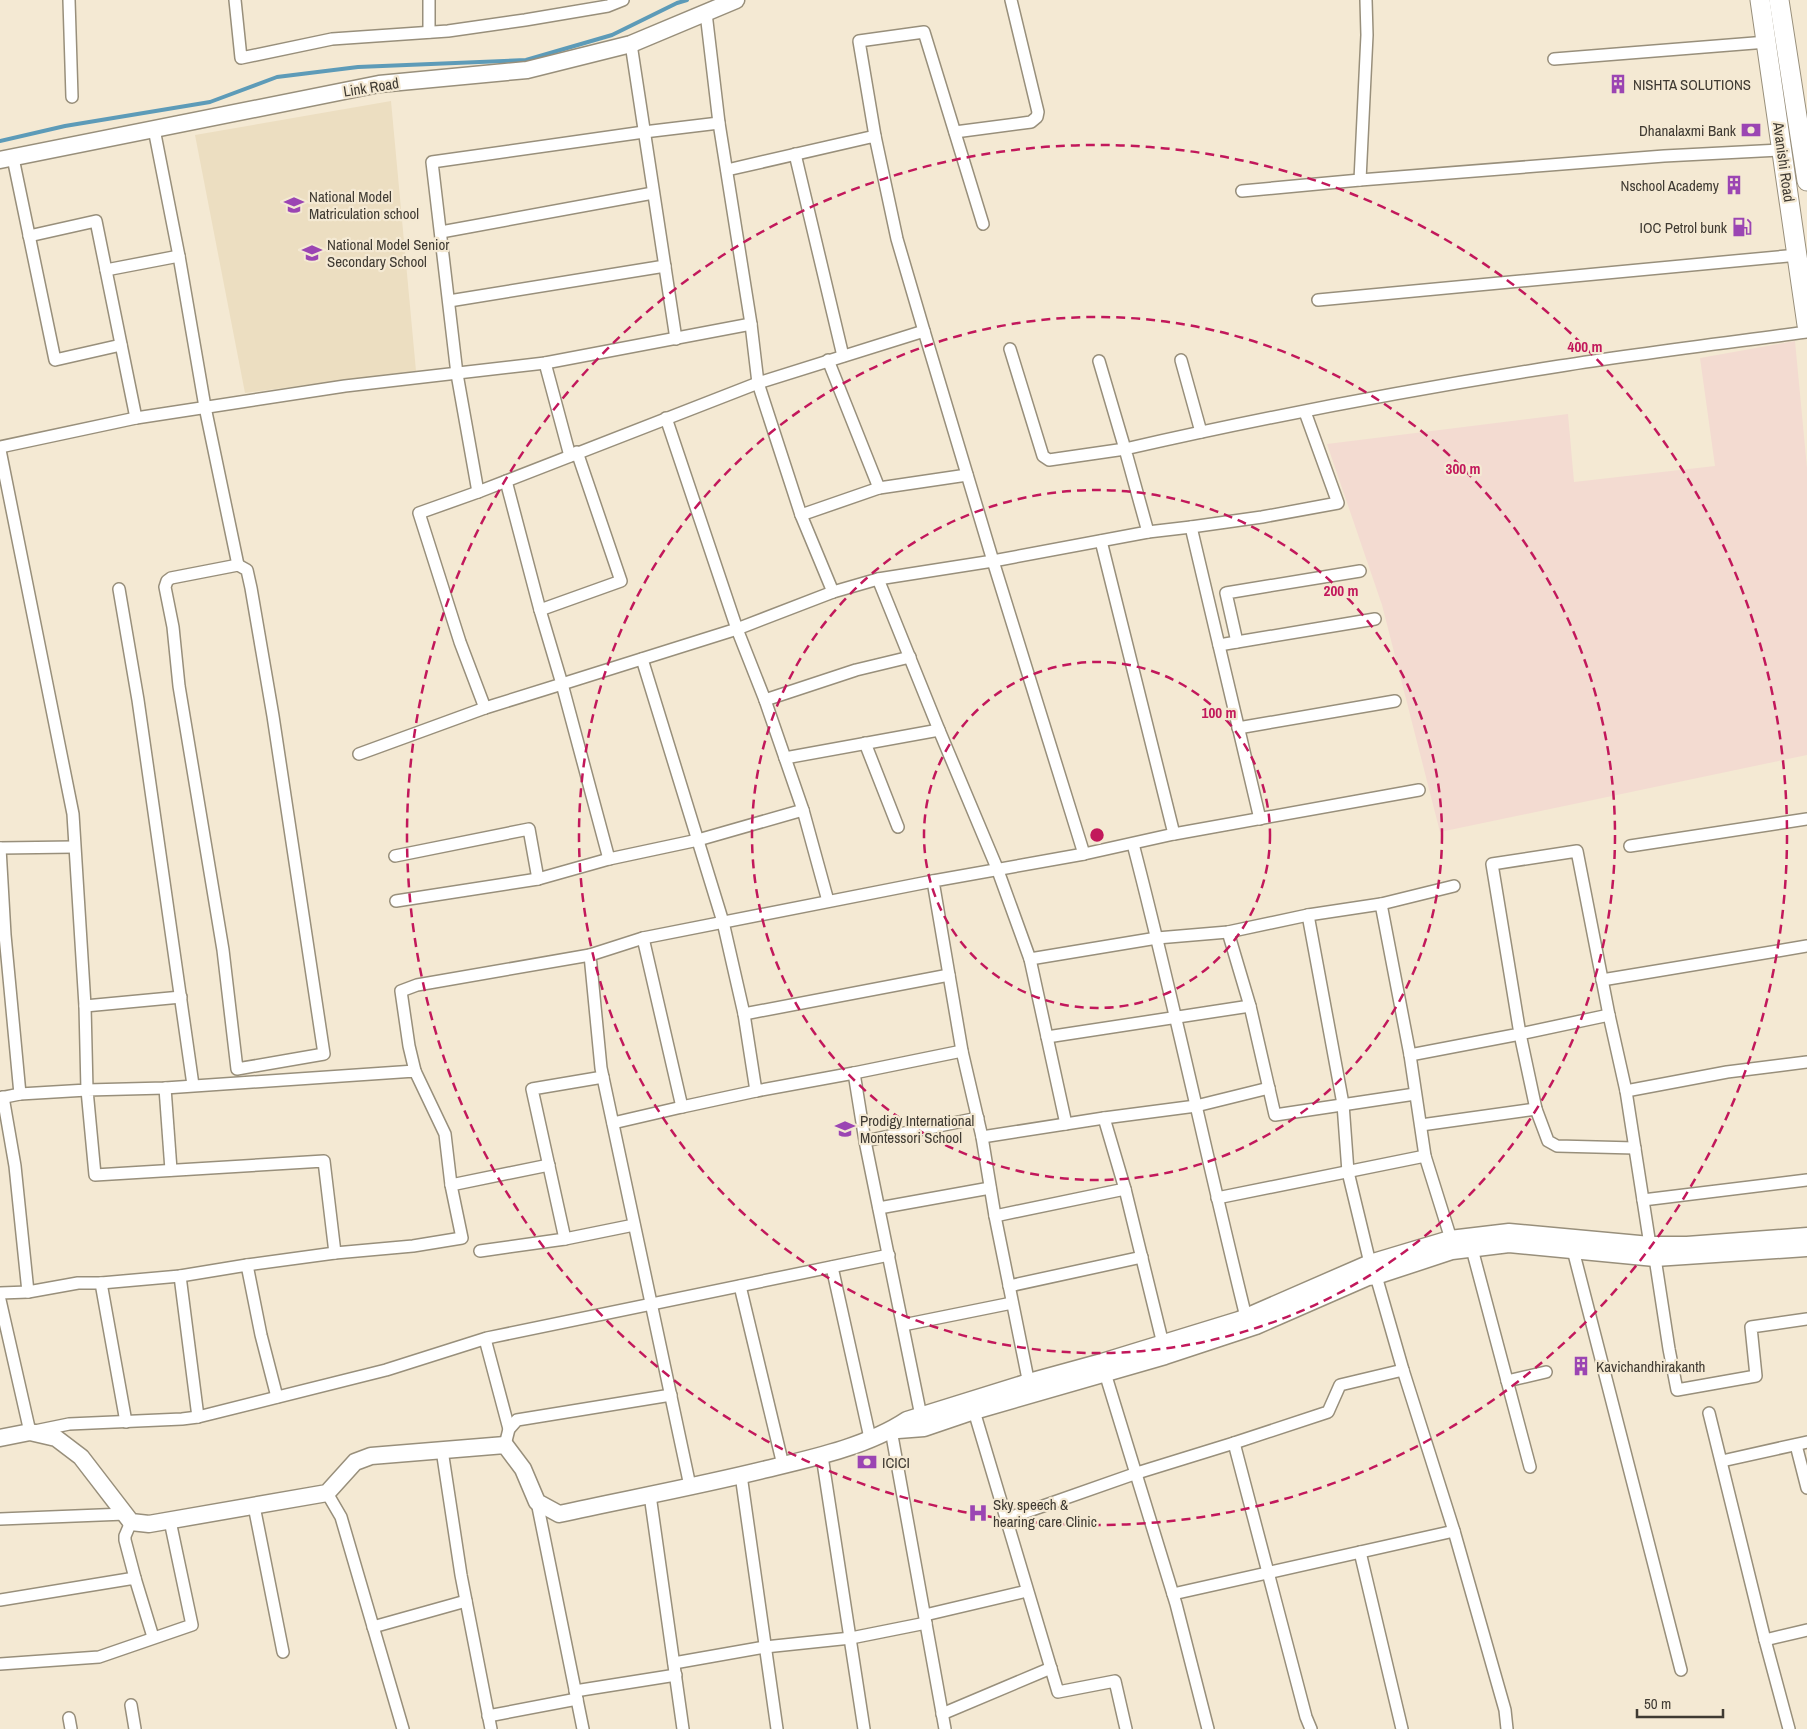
<svg xmlns="http://www.w3.org/2000/svg" width="1807" height="1729" viewBox="0 0 1807 1729" font-family="'Archivo Narrow',sans-serif">
<rect width="100%" height="100%" fill="#f4e9d3"/>
<path fill="#ecdec1" d="M 391,101 L 416,371 L 245,393 L 195,135 Z"/>
<path fill="#f3dbd1" d="M 1795,341 L 1807,468 L 1807,755 L 1440,832 L 1382,605 L 1327,444 L 1568,414 L 1574,482 L 1715,466 L 1700,358 Z"/>
<g fill="none" stroke-linecap="round" stroke-linejoin="round">
<path stroke="#5d9bb8" stroke-width="4" d="M 0,141 L 65,126 L 210,102 L 277,77 L 358,67 L 526,60 L 612,35 L 677,3 L 687,0"/>
<defs>
<g id="street">
<path d="M 69,0 L 72,97"/>
<path d="M 235,0 L 241,58 L 332,39 L 448,31 L 525,20 L 608,6 L 623,0"/>
<path d="M 429,0 L 429,32"/>
<path d="M 706,13 L 719,123 L 751,324 L 758,383 L 801,515 L 833,592 L 878,579 L 993,561 L 1148,532 L 1125,449 C 1269,416 1414,389 1560,366 C 1642,353 1725,343 1807,332"/>
<path d="M 631,44 L 676,339"/>
<path d="M 1554,59 L 1767,42"/>
<path d="M 154,129 L 179,256 L 205,407 L 238,565"/>
<path d="M 955,132 L 1031,122 L 1037,117 L 1038,112 L 1011,0"/>
<path d="M 875,136 L 859,41 L 924,32 L 983,224"/>
<path d="M 795,154 L 843,356"/>
<path d="M 13,158 L 55,360 L 121,345"/>
<path d="M 727,170 L 875,136 L 897,239 L 924,331"/>
<path d="M 1360,180 L 1367,35 L 1366,0"/>
<path d="M 1242,191 L 1360,180 L 1664,156 L 1782,150"/>
<path d="M 441,232 L 653,193"/>
<path d="M 29,236 L 96,221 L 136,418"/>
<path d="M 106,270 L 179,256"/>
<path d="M 1318,300 L 1798,255"/>
<path d="M 449,301 L 665,266"/>
<path d="M 1010,349 L 1043,456 L 1049,460 L 1125,449 L 1099,361"/>
<path d="M 828,360 L 879,488 L 967,475"/>
<path d="M 1181,360 L 1201,432"/>
<path d="M 545,363 L 570,456"/>
<path d="M 0,447 L 136,418 L 345,386 L 545,363 L 751,324"/>
<path d="M 0,450 L 73,814 L 85,1006 L 87,1090 L 20,1094 L 0,1098"/>
<path d="M 506,481 L 540,610"/>
<path d="M 478,492 L 457,374 L 432,162 L 644,132 L 719,123"/>
<path d="M 801,515 L 879,488"/>
<path d="M 1148,532 L 1191,527"/>
<path d="M 238,565 L 247,570 L 251,588 L 273,716 L 324,1054 L 237,1069 L 223,950 L 179,686 L 173,627 L 165,587 L 167,581 L 171,578 Z"/>
<path d="M 878,579 L 939,730 L 997,868 L 1030,959 L 1066,1124"/>
<path d="M 119,589 L 138,700 L 193,1085"/>
<path d="M 1237,642 L 1226,593 L 1360,571"/>
<path d="M 1219,645 L 1375,619"/>
<path d="M 642,659 L 723,922 L 744,1014 L 756,1091 L 854,1073"/>
<path d="M 765,700 L 856,670 L 910,657"/>
<path d="M 485,708 L 460,642 L 419,513 L 478,492 L 758,383 L 924,331 L 993,561 L 1084,854 L 933,881 L 962,1051 L 982,1137 L 995,1216 L 1030,1389"/>
<path d="M 1238,728 L 1395,701"/>
<path d="M 865,743 L 898,827"/>
<path d="M 359,754 L 485,708 L 562,684 L 540,610 L 621,581 L 577,452"/>
<path d="M 785,758 L 939,730"/>
<path d="M 803,810 L 828,901"/>
<path d="M 1260,819 L 1191,527 L 1262,517 L 1338,503 L 1305,412"/>
<path d="M 1174,834 L 1419,790"/>
<path d="M 1133,844 C 1174,1001 1207,1160 1246,1317"/>
<path d="M 1630,846 L 1807,819"/>
<path d="M 0,848 L 5,935 L 20,1094"/>
<path d="M 0,848 L 74,847"/>
<path d="M 1084,854 L 1174,834 L 1101,541"/>
<path d="M 395,856 L 529,829 L 538,879"/>
<path d="M 609,859 L 698,840 L 803,810 L 765,700 L 737,629 L 666,418"/>
<path d="M 396,901 L 538,879 L 609,859 L 562,684 L 737,629 L 833,592"/>
<path d="M 1381,904 L 1454,886"/>
<path d="M 1308,915 L 1343,1104 L 1348,1172 L 1370,1263 L 1376,1276 L 1403,1370 L 1454,1531 L 1505,1710 L 1507,1729"/>
<path d="M 1228,932 L 1250,1006 L 1275,1115 L 1415,1094"/>
<path d="M 643,938 L 682,1107 L 756,1091"/>
<path d="M 1030,959 L 1157,938 L 1228,932 L 1308,915 L 1381,904 L 1410,1055 L 1425,1156 L 1451,1239"/>
<path d="M 1602,980 L 1807,946"/>
<path d="M 85,1006 L 181,997"/>
<path d="M 744,1014 L 949,975"/>
<path d="M 1609,1015 L 1520,1034 L 1536,1109 L 1548,1141 L 1557,1146 L 1635,1148"/>
<path d="M 1047,1037 L 1250,1006"/>
<path d="M 1410,1055 L 1520,1034 L 1492,864 L 1577,851 L 1609,1015 L 1626,1091 L 1650,1245 L 1655,1258 L 1669,1349 L 1677,1390 L 1756,1376 L 1751,1327 L 1807,1319"/>
<path d="M 415,1071 L 409,1046 L 401,991 L 417,985 L 590,955"/>
<path d="M 165,1088 L 171,1170"/>
<path d="M 1626,1091 L 1727,1072 L 1807,1062"/>
<path d="M 3,1097 L 15,1166 L 28,1292"/>
<path d="M 1104,1118 L 1125,1189 L 1163,1344"/>
<path d="M 613,1123 L 682,1107"/>
<path d="M 1421,1125 L 1536,1109"/>
<path d="M 982,1137 L 1104,1118 L 1196,1106 L 1269,1088"/>
<path d="M 865,1141 L 978,1118"/>
<path d="M 1217,1198 L 1425,1156"/>
<path d="M 1643,1200 L 1807,1180"/>
<path d="M 879,1208 L 990,1188"/>
<path d="M 995,1216 L 1125,1189"/>
<path d="M 565,1239 L 634,1225"/>
<path d="M 1472,1249 L 1530,1467"/>
<path d="M 1573,1250 L 1681,1670"/>
<path d="M 480,1251 L 565,1239 L 532,1089 L 603,1077"/>
<path d="M 335,1253 L 413,1246 L 462,1238 L 451,1185 L 549,1165"/>
<path d="M 247,1265 L 335,1253 L 324,1161 L 95,1175 L 87,1090 L 165,1088 L 415,1071 L 445,1134 L 451,1185"/>
<path d="M 832,1267 L 870,1438"/>
<path d="M 180,1276 L 198,1417"/>
<path d="M 101,1283 L 180,1276 L 247,1265 L 261,1335 L 277,1397"/>
<path d="M 740,1286 L 783,1465"/>
<path d="M 1009,1286 L 1142,1257"/>
<path d="M 0,1293 L 28,1292 L 78,1283 L 101,1283 L 126,1422"/>
<path d="M 0,1300 L 30,1432 L 69,1424 L 182,1419 L 198,1417 L 386,1370 L 487,1338 L 889,1255"/>
<path d="M 903,1325 L 1012,1303"/>
<path d="M 485,1339 L 509,1429"/>
<path d="M 1105,1373 L 1176,1604 L 1208,1729"/>
<path d="M 1507,1381 L 1546,1372"/>
<path d="M 974,1411 L 1058,1692 L 1115,1681 L 1126,1729"/>
<path d="M 1709,1413 L 1765,1640 L 1789,1729"/>
<path d="M 921,1416 L 865,1141 L 854,1073 L 962,1051"/>
<path d="M 891,1430 L 945,1729"/>
<path d="M 1234,1443 L 1328,1412 L 1340,1385 L 1403,1370"/>
<path d="M 505,1445 L 509,1429 L 517,1420 L 671,1395"/>
<path d="M 1796,1445 L 1807,1488"/>
<path d="M 442,1450 L 461,1575 L 491,1729"/>
<path d="M 822,1456 L 864,1729"/>
<path d="M 1722,1461 L 1807,1442"/>
<path d="M 741,1475 L 777,1729"/>
<path d="M 690,1486 L 601,1068 L 590,955 L 643,938 L 933,881"/>
<path d="M 327,1493 L 341,1517 L 403,1729"/>
<path d="M 650,1495 L 683,1729"/>
<path d="M 537,1502 L 583,1729"/>
<path d="M 254,1506 L 283,1652"/>
<path d="M 0,1519 L 125,1514"/>
<path d="M 1006,1519 L 1137,1473 L 1234,1443 L 1306,1717 L 1311,1729"/>
<path d="M 131,1522 L 125,1536 L 125,1540 L 135,1578"/>
<path d="M 1360,1552 L 1402,1729"/>
<path d="M 1173,1594 L 1454,1531"/>
<path d="M 0,1600 L 135,1578 L 153,1637"/>
<path d="M 925,1615 L 1027,1591"/>
<path d="M 373,1627 L 466,1601"/>
<path d="M 1765,1640 L 1807,1630"/>
<path d="M 674,1663 L 765,1647 L 851,1638 L 926,1623"/>
<path d="M 0,1664 L 99,1657 L 192,1625 L 170,1521"/>
<path d="M 575,1691 L 676,1675"/>
<path d="M 131,1705 L 135,1729"/>
<path d="M 942,1714 L 1051,1668"/>
<path d="M 488,1716 L 577,1699"/>
<path d="M 69,1718 L 71,1729"/>
</g>
<g id="secondary">
<path d="M 0,160 L 379,84 L 527,70 L 631,44 L 736,0"/>
<path d="M 898,1430 L 924,1428 L 974,1411 L 1165,1356 L 1256,1326 L 1368,1277 L 1376,1276 L 1452,1251 L 1509,1244 L 1655,1258 L 1807,1248"/>
<path d="M 0,1438 L 30,1432 L 56,1438 L 81,1457 L 131,1522 L 149,1524 L 327,1493 L 355,1462 L 371,1456 L 505,1445 L 523,1469 L 537,1502 L 559,1514 C 628,1499 698,1486 767,1469 C 813,1458 868,1446 907,1420 L 1029,1382 L 1102,1362 L 1239,1320 L 1370,1263 L 1450,1239 L 1509,1232 L 1650,1245 L 1687,1245 L 1807,1236"/>
</g>
<g id="primary">
<path d="M 1760,0 L 1807,325"/>
<path d="M 1779,0 L 1807,181"/>
</g>
</defs>
<use href="#street" stroke="#988f7b" stroke-width="14"/>
<use href="#secondary" stroke="#988f7b" stroke-width="19"/>
<use href="#primary" stroke="#988f7b" stroke-width="21"/>
<use href="#street" stroke="#fff" stroke-width="11"/>
<use href="#secondary" stroke="#fff" stroke-width="16"/>
<use href="#primary" stroke="#fff" stroke-width="19"/>
</g>
<g fill="none" stroke="#c2185b" stroke-width="2.5" stroke-dasharray="9 6">
<circle cx="1097" cy="835" r="173"/>
<circle cx="1097" cy="835" r="345"/>
<circle cx="1097" cy="835" r="518"/>
<circle cx="1097" cy="835" r="690"/>
</g>
<defs>
<symbol id="building-bare" viewBox="-9 -9 18 18"><path d="M-4-6H4V6H1V3H-1V6H-4ZM-2.5-4.3h1.7v1.8h-1.7ZM.8-4.3h1.7v1.8H.8ZM-2.5-1h1.7V.8h-1.7ZM.8-1h1.7V.8H.8Z" fill="#9b45b3" stroke="#f4e9d3" stroke-width="2.5" paint-order="stroke"/></symbol>
<symbol id="bank-bare" viewBox="-9 -9 18 18"><path d="M-6-4H6V4H-6ZM0-2.3a2.3 2.3 0 1 0 0 4.6a2.3 2.3 0 1 0 0-4.6Z" fill="#9b45b3" stroke="#f4e9d3" stroke-width="2.5" paint-order="stroke"/></symbol>
<symbol id="school-bare" viewBox="-9 -9 18 18"><path d="M0-5L7-2L0 1L-7-2ZM-4 1L0 2.5L4 1V4Q0 6-4 4Z" fill="#9b45b3" stroke="#f4e9d3" stroke-width="2.5" paint-order="stroke"/></symbol>
<symbol id="fuel-bare" viewBox="-9 -9 18 18"><path d="M-5.5-6h7V0h2V4h1.3V-2.5L3-4.5l.8-.8L6-3V5H2.5V1h-1V6h-7ZM-4.2-4.7v3.2H.2V-4.7Z" fill="#9b45b3" stroke="#f4e9d3" stroke-width="2.5" paint-order="stroke"/></symbol>
<symbol id="hospital-bare" viewBox="-9 -9 18 18"><path d="M-5-5h3v3.5h4V-5h3V5h-3V1.5h-4V5h-3Z" fill="#9b45b3" stroke="#f4e9d3" stroke-width="2.5" paint-order="stroke"/></symbol>
</defs>
<g fill-rule="evenodd">
<use href="#building-bare" x="1604" y="70" width="28" height="28"/>
<use href="#bank-bare" x="1737" y="116" width="28" height="28"/>
<use href="#building-bare" x="1720" y="171" width="28" height="28"/>
<use href="#school-bare" x="280" y="191" width="28" height="28"/>
<use href="#fuel-bare" x="1728" y="213" width="28" height="28"/>
<use href="#school-bare" x="298" y="239" width="28" height="28"/>
<use href="#school-bare" x="831" y="1115" width="28" height="28"/>
<use href="#building-bare" x="1567" y="1352" width="28" height="28"/>
<use href="#bank-bare" x="853" y="1448" width="28" height="28"/>
<use href="#hospital-bare" x="964" y="1499" width="28" height="28"/>
</g>
<g text-anchor="middle" dominant-baseline="central" stroke-width="4.5" stroke-linejoin="round" paint-order="stroke">
<g font-size="15" fill="#3f3a32" stroke="#f4e9d3" text-anchor="start">
<text x="1633" y="84">NISHTA SOLUTIONS</text>
<text x="1736" y="130" text-anchor="end">Dhanalaxmi Bank</text>
<text x="1719" y="185" text-anchor="end">Nschool Academy</text>
<text x="309" y="196">National Model<tspan x="309" dy="17">Matriculation school</tspan></text>
<text x="1727" y="227" text-anchor="end">IOC Petrol bunk</text>
<text x="327" y="244">National Model Senior<tspan x="327" dy="17">Secondary School</tspan></text>
<text x="860" y="1120">Prodigy International<tspan x="860" dy="17">Montessori School</tspan></text>
<text x="1596" y="1366">Kavichandhirakanth</text>
<text x="882" y="1462">ICICI</text>
<text x="993" y="1504">Sky speech &amp;<tspan x="993" dy="17">hearing care Clinic</tspan></text>
</g>
<g font-size="15" fill="#3f3a32" stroke="#f4e9d3">
<text transform="translate(371 87) rotate(-9)">Link Road</text>
<text transform="translate(1784 162) rotate(82)">Avanishi Road</text>
</g>
</g>
<circle cx="1097" cy="835" r="8" fill="#c2185b" stroke="#f4e9d3" stroke-width="2.5"/>
<g font-size="15" text-anchor="middle" font-weight="bold" fill="#c2185b" stroke="#f4e9d3" stroke-width="4.5" stroke-linejoin="round" paint-order="stroke">
<text x="1585" y="352">400 m</text>
<text x="1463" y="474">300 m</text>
<text x="1341" y="596">200 m</text>
<text x="1219" y="718">100 m</text>
</g>
<path d="M1637 1709v8h86v-8" fill="none" stroke="#3f3a32" stroke-width="2.5"/>
<text x="1644" y="1709" font-size="15" fill="#3f3a32" stroke="#f4e9d3" stroke-width="4" paint-order="stroke">50 m</text>
</svg>
